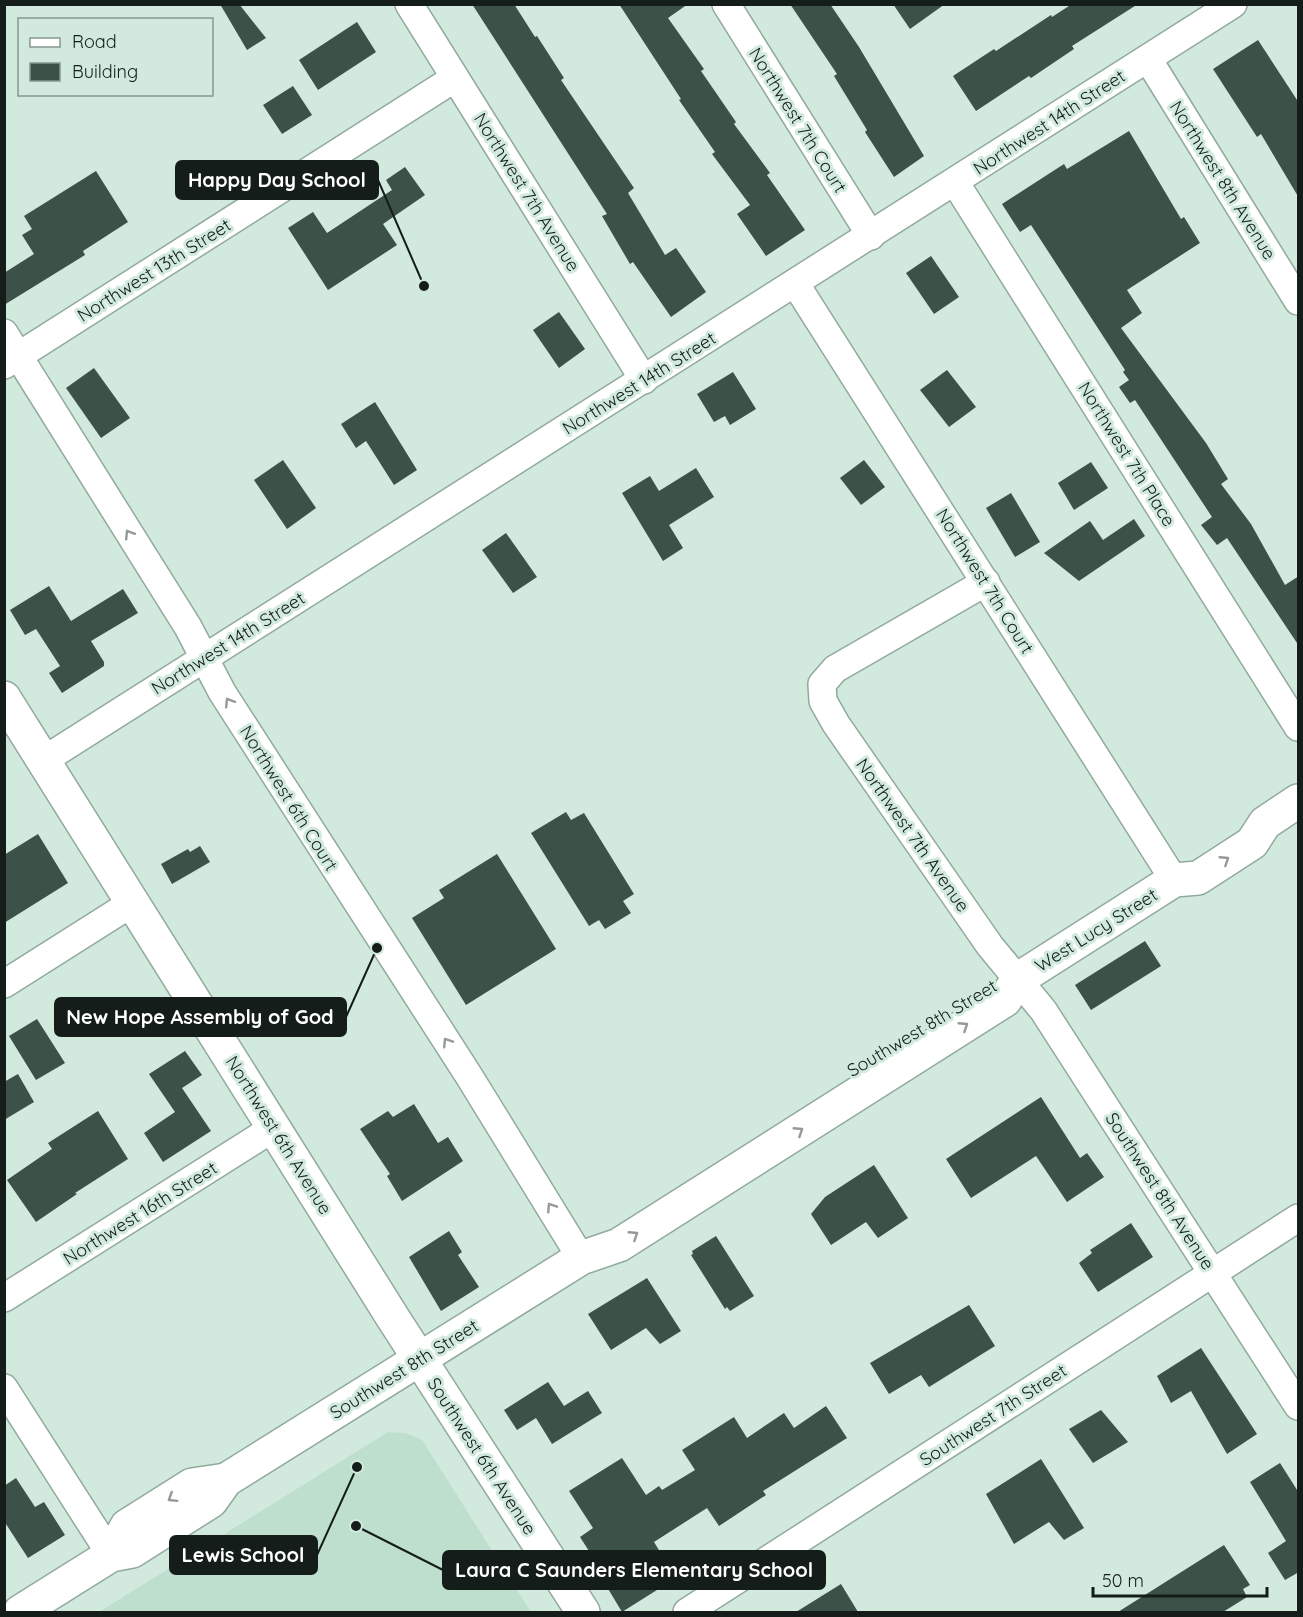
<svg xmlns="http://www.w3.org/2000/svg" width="1303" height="1617" viewBox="0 0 1303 1617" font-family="Quicksand,sans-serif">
<rect width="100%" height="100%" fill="#d1eadd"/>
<path fill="#bedfce" d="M 388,1432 L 406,1433 L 422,1440 L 531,1612 L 99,1612 Z"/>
<g fill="#3c5147">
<path d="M 220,4 L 239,4 L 266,38 L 247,50 Z"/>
<path d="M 472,4 L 514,4 L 535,37 L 537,36 L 564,78 L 561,80 L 634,188 L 628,193 L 665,255 L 676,248 L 706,292 L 671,317 L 633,262 L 630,264 L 602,216 L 607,214 Z"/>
<path d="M 619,4 L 688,4 L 668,18 L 704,69 L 701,71 L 736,122 L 734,124 L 770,173 L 767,175 L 805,230 L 766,256 L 737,214 L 750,205 L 712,154 L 715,152 L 679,100 L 681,99 Z"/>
<path d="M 790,4 L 830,4 L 859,47 L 924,156 L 894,177 L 865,132 L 867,130 L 834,76 L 837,74 Z"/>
<path d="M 893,4 L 945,4 L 910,29 Z"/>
<path d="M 1072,4 L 1138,4 L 1072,46 L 1074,49 L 1031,78 L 1029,76 L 976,111 L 953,76 L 994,49 L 996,51 L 1051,15 L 1052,17 Z"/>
<path d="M 357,22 L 376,52 L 318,90 L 299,60 Z"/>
<path d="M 1258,40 L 1299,103 L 1299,198 L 1261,134 L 1257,137 L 1213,69 Z"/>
<path d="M 293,86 L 312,115 L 282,134 L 263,105 Z"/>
<path d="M 1129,131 L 1181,219 L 1184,217 L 1200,243 L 1127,290 L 1142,313 L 1121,328 L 1206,443 L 1228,479 L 1221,484 L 1251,524 L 1285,585 L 1299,576 L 1299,646 L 1227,538 L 1217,545 L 1201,525 L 1212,517 L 1135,400 L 1130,403 L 1119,387 L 1129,380 L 1123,372 L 1125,370 L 1031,225 L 1020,232 L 1002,204 L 1064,164 L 1067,169 Z"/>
<path d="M 405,167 L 425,195 L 383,224 L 397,245 L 328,290 L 288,228 L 313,212 L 327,233 L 392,190 L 386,180 Z"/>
<path d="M 96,171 L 128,222 L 83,251 L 85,255 L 4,305 L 4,273 L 34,254 L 22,235 L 32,229 L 24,216 Z"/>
<path d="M 931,256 L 959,297 L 934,314 L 906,273 Z"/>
<path d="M 559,312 L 585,349 L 559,368 L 533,330 Z"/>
<path d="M 94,368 L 130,418 L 101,438 L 66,388 Z"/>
<path d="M 947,370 L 976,407 L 949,427 L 920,390 Z"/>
<path d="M 733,372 L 756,409 L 730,425 L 725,416 L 714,422 L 697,394 Z"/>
<path d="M 375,402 L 417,470 L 394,485 L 366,441 L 356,448 L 341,424 Z"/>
<path d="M 283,460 L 316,508 L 287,529 L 254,480 Z"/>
<path d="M 864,460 L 885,487 L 861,505 L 840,478 Z"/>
<path d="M 1091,462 L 1108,488 L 1074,510 L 1058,483 Z"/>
<path d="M 696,468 L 714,497 L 669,525 L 683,548 L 663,561 L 622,493 L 650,476 L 659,491 Z"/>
<path d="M 1011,493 L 1040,542 L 1015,557 L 986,508 Z"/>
<path d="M 1134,519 L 1145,536 L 1079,581 L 1044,553 L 1090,521 L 1103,540 Z"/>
<path d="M 506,533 L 537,577 L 513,593 L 482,550 Z"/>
<path d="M 49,586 L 71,621 L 123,589 L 138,613 L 91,641 L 104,662 L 104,666 L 62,693 L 49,673 L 60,666 L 36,629 L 25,635 L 10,610 Z"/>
<path d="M 566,812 L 571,820 L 584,813 L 634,894 L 623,901 L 631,913 L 605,929 L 599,920 L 589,926 L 531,833 Z"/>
<path d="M 38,834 L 68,883 L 4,923 L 4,855 Z"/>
<path d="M 200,846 L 210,862 L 172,884 L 161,864 L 188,849 L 190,852 Z"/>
<path d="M 497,854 L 556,949 L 466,1005 L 412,918 L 444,898 L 439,890 Z"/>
<path d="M 1145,941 L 1161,966 L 1091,1010 L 1075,985 Z"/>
<path d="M 37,1019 L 65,1063 L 36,1080 L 9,1036 Z"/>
<path d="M 185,1051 L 202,1075 L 182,1088 L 211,1131 L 163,1162 L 144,1133 L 175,1112 L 149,1074 Z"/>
<path d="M 18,1074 L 34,1102 L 4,1120 L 4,1082 Z"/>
<path d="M 1041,1097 L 1080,1158 L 1087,1153 L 1104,1177 L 1067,1202 L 1036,1156 L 971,1198 L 946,1159 Z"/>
<path d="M 414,1104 L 438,1143 L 448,1137 L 463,1161 L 402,1201 L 387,1176 L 390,1174 L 360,1129 L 388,1111 L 393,1117 Z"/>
<path d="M 98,1111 L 128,1159 L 75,1193 L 77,1194 L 36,1222 L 7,1180 L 52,1149 L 48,1143 Z"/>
<path d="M 874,1165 L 908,1218 L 878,1238 L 866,1222 L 831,1245 L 811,1214 L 825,1197 Z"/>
<path d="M 1131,1223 L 1153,1257 L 1098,1292 L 1079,1263 L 1092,1253 L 1090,1250 Z"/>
<path d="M 449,1231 L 462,1252 L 458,1255 L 479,1287 L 441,1311 L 409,1257 Z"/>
<path d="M 716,1236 L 754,1296 L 730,1311 L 727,1307 L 725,1309 L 691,1255 L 693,1254 L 692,1251 Z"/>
<path d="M 647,1278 L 681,1331 L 660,1344 L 646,1328 L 611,1350 L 588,1314 Z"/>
<path d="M 969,1305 L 995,1346 L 929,1387 L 921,1375 L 889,1394 L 870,1363 Z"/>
<path d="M 1201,1348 L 1257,1434 L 1227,1454 L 1191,1391 L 1171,1403 L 1157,1376 Z"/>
<path d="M 548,1382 L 564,1406 L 588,1391 L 602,1413 L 552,1444 L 536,1418 L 517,1430 L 504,1410 Z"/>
<path d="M 826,1406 L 847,1438 L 763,1491 L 766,1495 L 719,1526 L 707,1508 L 654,1542 L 676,1578 L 622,1612 L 607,1587 L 610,1584 L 580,1537 L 593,1528 L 569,1491 L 622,1458 L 646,1495 L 659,1486 L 662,1490 L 695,1470 L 682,1450 L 734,1417 L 747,1438 L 784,1413 L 794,1428 Z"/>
<path d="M 1101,1410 L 1128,1442 L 1093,1463 L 1069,1429 Z"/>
<path d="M 1041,1459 L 1084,1528 L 1064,1540 L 1049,1522 L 1014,1544 L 986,1494 Z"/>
<path d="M 1280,1463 L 1299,1493 L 1299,1572 L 1285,1580 L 1268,1553 L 1286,1541 L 1250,1482 Z"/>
<path d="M 16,1478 L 35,1507 L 44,1502 L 65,1535 L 28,1558 L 4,1521 L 4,1486 Z"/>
<path d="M 1224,1545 L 1250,1585 L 1243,1589 L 1247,1597 L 1223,1612 L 1118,1612 Z"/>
<path d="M 841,1584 L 858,1612 L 796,1612 Z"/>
</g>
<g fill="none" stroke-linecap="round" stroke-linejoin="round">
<defs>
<g id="minor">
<path d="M 409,4 L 644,380"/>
<path d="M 726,4 L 871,236"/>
<path d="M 1148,59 L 1298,301"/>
<path d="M 955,182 L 1298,727"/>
<path d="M 795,283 L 1174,880"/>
<path d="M 4,333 L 188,627 L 222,692 L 469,1076 L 581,1258"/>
<path d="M 4,365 L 455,78"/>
<path d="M 986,582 L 835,669 L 822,684 L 823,701 L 836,724 L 990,946 L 1043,1010 L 1298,1406"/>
<path d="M 44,760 L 1233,4"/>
<path d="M 4,984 L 132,903"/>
<path d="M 4,1298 L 275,1127"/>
<path d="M 4,1388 L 111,1555"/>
<path d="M 687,1612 L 1298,1218"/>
</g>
<g id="tertiary">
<path d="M 4,698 L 393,1318 L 583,1612"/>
<path d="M 111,1555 L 127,1526 L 192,1485 L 226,1480"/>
<path d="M 20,1612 L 111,1555 L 132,1551 L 211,1501 L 226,1480 L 581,1258 L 619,1245 L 1005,1000 L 1017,980 L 1174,880 L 1198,878 L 1252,843 L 1265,823 L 1298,801"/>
</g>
</defs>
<use href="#minor" stroke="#92aa9d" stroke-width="30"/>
<use href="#tertiary" stroke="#92aa9d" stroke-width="36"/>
<use href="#minor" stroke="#fff" stroke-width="27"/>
<use href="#tertiary" stroke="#fff" stroke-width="33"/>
</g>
<defs><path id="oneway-chevron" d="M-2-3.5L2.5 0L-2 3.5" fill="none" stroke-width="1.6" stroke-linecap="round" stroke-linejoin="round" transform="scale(1.5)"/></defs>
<g stroke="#959998">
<use href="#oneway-chevron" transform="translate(129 534) rotate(-122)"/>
<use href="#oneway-chevron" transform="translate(229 702) rotate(-122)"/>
<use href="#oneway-chevron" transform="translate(1225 860) rotate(-33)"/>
<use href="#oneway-chevron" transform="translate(964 1026) rotate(-33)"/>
<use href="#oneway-chevron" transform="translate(447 1042) rotate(-123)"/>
<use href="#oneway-chevron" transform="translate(799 1131) rotate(-33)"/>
<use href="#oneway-chevron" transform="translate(551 1207) rotate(-123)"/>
<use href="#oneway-chevron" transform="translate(634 1235) rotate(-33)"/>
<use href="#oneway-chevron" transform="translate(172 1498) rotate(148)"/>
</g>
<g text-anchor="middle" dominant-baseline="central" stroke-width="6" stroke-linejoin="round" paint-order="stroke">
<g font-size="18" fill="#141d19" stroke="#d1eadd">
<text transform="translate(798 120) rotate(58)">Northwest 7th Court</text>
<text transform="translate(1049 122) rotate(-33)">Northwest 14th Street</text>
<text transform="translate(1223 180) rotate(58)">Northwest 8th Avenue</text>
<text transform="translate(527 192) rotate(58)">Northwest 7th Avenue</text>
<text transform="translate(154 270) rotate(-32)">Northwest 13th Street</text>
<text transform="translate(639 383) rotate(-32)">Northwest 14th Street</text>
<text transform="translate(1127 454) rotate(58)">Northwest 7th Place</text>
<text transform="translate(985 581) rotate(58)">Northwest 7th Court</text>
<text transform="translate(228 643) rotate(-32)">Northwest 14th Street</text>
<text transform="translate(289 798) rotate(58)">Northwest 6th Court</text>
<text transform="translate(913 835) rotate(55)">Northwest 7th Avenue</text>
<text transform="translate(1096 930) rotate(-32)">West Lucy Street</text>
<text transform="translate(922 1028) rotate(-31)">Southwest 8th Street</text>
<text transform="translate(279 1135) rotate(58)">Northwest 6th Avenue</text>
<text transform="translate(1160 1191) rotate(57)">Southwest 8th Avenue</text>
<text transform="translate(140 1213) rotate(-32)">Northwest 16th Street</text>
<text transform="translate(404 1369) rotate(-32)">Southwest 8th Street</text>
<text transform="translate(993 1415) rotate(-33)">Southwest 7th Street</text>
<text transform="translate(482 1456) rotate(57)">Southwest 6th Avenue</text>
</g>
</g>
<path fill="none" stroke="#141d19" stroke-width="2" d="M424 286L378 180M377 948L346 1017M357 1467L317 1555M356 1526L443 1570"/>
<g fill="#141d19" stroke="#d1eadd" stroke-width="2">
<circle cx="424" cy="286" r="6"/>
<circle cx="377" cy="948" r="6"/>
<circle cx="357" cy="1467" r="6"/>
<circle cx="356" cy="1526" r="6"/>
</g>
<g fill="#141d19" stroke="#141d19" stroke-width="2">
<rect x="176" y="161" width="202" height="38" rx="6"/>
<rect x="55" y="998" width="291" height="38" rx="6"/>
<rect x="170" y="1536" width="147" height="38" rx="6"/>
<rect x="443" y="1551" width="382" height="38" rx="6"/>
</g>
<g font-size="20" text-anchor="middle" font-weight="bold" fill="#fff">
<text x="277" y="187">Happy Day School</text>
<text x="200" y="1024">New Hope Assembly of God</text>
<text x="243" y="1562">Lewis School</text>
<text x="634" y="1577">Laura C Saunders Elementary School</text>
</g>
<rect width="1303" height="1617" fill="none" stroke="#141d19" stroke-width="12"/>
<rect x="18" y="18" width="195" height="78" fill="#d1eadd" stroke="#85988f" stroke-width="1.5"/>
<rect x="30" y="38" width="30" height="9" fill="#ffffff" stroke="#85988f" stroke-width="1.5"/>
<text x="72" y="48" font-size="18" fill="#141d19">Road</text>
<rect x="30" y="63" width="30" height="18" fill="#3c5147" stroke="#85988f" stroke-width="1.5"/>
<text x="72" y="78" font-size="18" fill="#141d19">Building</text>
<path d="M1093 1587v9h174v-9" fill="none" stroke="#141d19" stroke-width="3"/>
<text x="1102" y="1587" font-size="18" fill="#141d19" stroke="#d1eadd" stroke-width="4.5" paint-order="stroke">50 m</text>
</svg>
